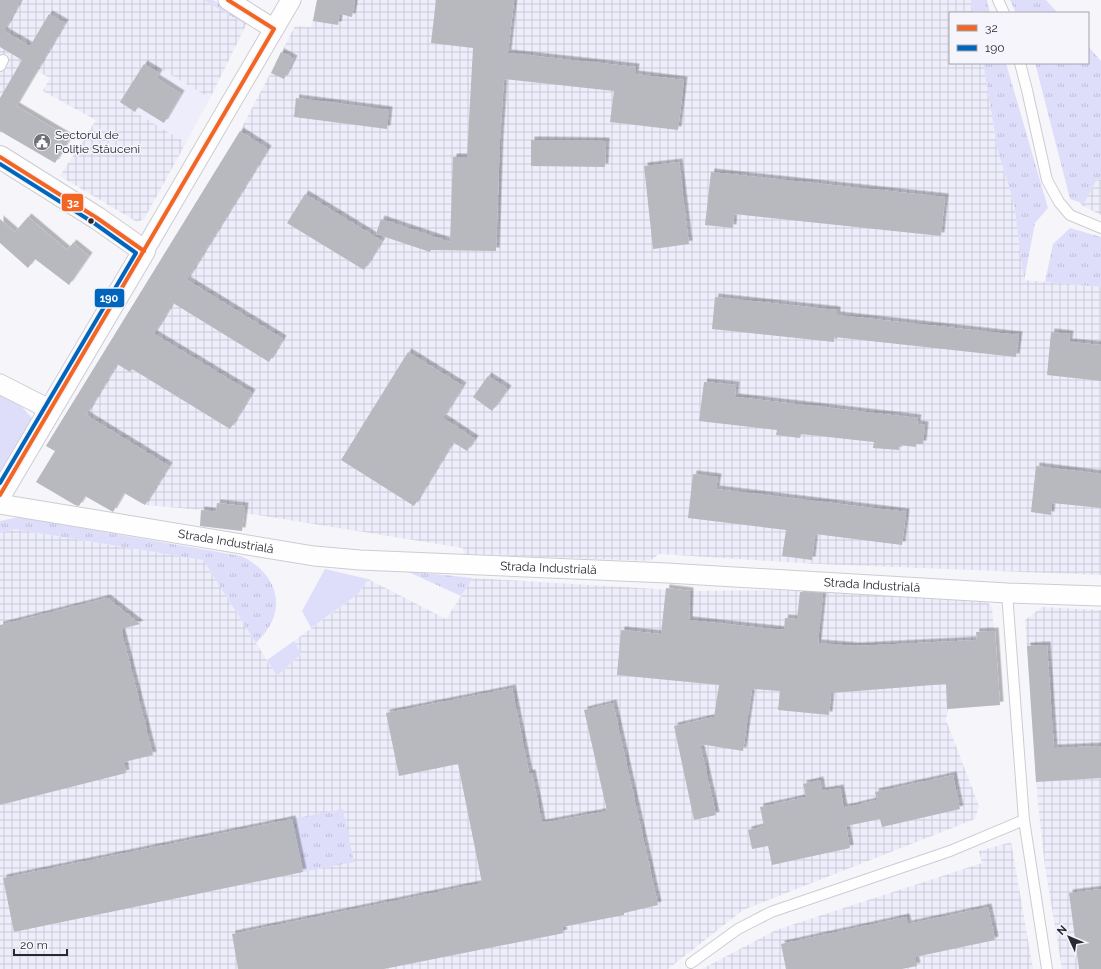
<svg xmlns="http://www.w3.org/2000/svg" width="1101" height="969" viewBox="0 0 1101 969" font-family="Raleway,sans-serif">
<defs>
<pattern id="industrial-grid" width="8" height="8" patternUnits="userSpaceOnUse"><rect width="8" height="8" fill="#ededfb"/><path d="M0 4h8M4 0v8" fill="none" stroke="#cbcbd8"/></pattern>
<pattern id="grass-tufts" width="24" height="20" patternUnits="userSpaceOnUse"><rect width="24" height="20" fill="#dedefb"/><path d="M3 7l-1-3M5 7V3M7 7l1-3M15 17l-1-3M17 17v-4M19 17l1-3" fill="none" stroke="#bebed8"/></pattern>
<filter id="shadow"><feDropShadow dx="3.5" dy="-3.5" stdDeviation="0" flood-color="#0004"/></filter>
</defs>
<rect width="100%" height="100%" fill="#f6f6fa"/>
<path fill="#ededfb" d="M 161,69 L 210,98 L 186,143 L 135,112 Z"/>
<g fill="url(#industrial-grid)">
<path d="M 0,0 L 206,0 L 246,25 L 210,98 L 161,69 L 135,112 L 186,143 L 144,219 L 137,222 L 60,176 L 96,120 L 43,91 L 50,78 L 37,71 L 0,134 Z"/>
<path d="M 317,0 L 971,0 L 974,13 L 950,13 L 950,63 L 983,63 L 998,152 L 1014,203 L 1024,280 L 1101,287 L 1101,575 L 817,564 L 659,554 L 650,561 L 464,554 L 463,548 L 244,513 L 242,531 L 200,526 L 201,510 L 145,505 L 46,446 L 240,131 L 295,26 L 311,27 Z"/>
<path d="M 1097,179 L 1101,180 L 1101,215 L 1083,206 Z"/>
<path d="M 14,529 L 203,560 L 277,676 L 301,654 L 294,641 L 358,594 L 368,579 L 446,619 L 473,578 L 690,591 L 800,590 L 984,599 L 992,607 L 1000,705 L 948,709 L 946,720 L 979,806 L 975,819 L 743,910 L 668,969 L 0,969 L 0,533 Z"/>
<path d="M 1042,607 L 1101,610 L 1101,969 L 1062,969 L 1045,867 L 1038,804 L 1025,620 Z"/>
<path d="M 1011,842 L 1033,969 L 702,969 L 776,930 L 982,863 L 979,851 Z"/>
</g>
<g fill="url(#grass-tufts)">
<path d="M 204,0 L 213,0 L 246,19 L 246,25 Z"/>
<path d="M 971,0 L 987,0 L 990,13 L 974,13 Z"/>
<path d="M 1010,0 L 1046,0 L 1058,13 L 1016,13 Z"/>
<path d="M 1088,46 L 1101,61 L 1101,180 L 1097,179 L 1083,206 L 1079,202 L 1070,199 L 1035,63 L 1088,63 Z"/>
<path d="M 983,63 L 1006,63 L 1048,208 L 1035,223 L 1024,281 L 1014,203 L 998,152 Z"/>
<path d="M 1070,228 L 1101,237 L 1101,287 L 1045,282 L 1053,244 Z"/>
<path d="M 19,517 L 241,556 C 281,575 288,613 256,643 L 203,560 L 14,529 L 0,533 L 0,521 Z"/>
<path d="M 406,571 L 473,578 L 461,596 Z"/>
<path d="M 343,809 L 354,862 L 303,872 L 292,819 Z"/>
</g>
<g fill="#dedefb">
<path d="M 0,393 L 22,407 L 32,418 L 30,428 L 0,477 Z"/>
<path d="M 325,569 L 368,579 L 358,594 L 311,628 L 302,611 Z"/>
<path d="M 294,641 L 301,654 L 277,676 L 267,660 Z"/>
</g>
<g fill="#b8b8bf" filter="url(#shadow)">
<path d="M 0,0 L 21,0 L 4,31 L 30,46 L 49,14 L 65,23 L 16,106 L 70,138 L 55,163 L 0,131 L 0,98 L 22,60 L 0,47 Z"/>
<path d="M 317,0 L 355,0 L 352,17 L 340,14 L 338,25 L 313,21 Z"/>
<path d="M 436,0 L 514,0 L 508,53 L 636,67 L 635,74 L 684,80 L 678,130 L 610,122 L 614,91 L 504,79 L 500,140 L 496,251 L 431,250 L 430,252 L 376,234 L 381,219 L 450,242 L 453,157 L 467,157 L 473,48 L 431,43 Z"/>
<path d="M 281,52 L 294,59 L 284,79 L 271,73 Z"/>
<path d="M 144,64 L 159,73 L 156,78 L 181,94 L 164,123 L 138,107 L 135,112 L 120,102 Z"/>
<path d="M 296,98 L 389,110 L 387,129 L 294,117 Z"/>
<path d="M 240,131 L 268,149 L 187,280 L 283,339 L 269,362 L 173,303 L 154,334 L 252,393 L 230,429 L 132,369 L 130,372 L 117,364 L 86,415 L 169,466 L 145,505 L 124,493 L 113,512 L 85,496 L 79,506 L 75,505 L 36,482 L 55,451 L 46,446 Z"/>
<path d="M 531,140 L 606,141 L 605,167 L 531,166 Z"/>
<path d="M 679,162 L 689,244 L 653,249 L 644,166 Z"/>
<path d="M 711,172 L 945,197 L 941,236 L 734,214 L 733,228 L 705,225 Z"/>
<path d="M 305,194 L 382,241 L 364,270 L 287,223 Z"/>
<path d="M 28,217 L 67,250 L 73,243 L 89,256 L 69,285 L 35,259 L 28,268 L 0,243 L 0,219 L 15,232 Z"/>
<path d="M 715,297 L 837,310 L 837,315 L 1019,335 L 1016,357 L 834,337 L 834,342 L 712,329 Z"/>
<path d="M 1051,332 L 1070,334 L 1069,342 L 1101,345 L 1101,381 L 1047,375 Z"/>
<path d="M 408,352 L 463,386 L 443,418 L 475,439 L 467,451 L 453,442 L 414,506 L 341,460 Z"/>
<path d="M 488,376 L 508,389 L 492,411 L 473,397 Z"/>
<path d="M 704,382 L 736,385 L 735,397 L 918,418 L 917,424 L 925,425 L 923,444 L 916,444 L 916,447 L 899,445 L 899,450 L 873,448 L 874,442 L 801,434 L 800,438 L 776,435 L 777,430 L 699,421 Z"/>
<path d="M 1036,466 L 1101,474 L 1101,508 L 1052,503 L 1051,515 L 1031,512 Z"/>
<path d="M 693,474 L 718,477 L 716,489 L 906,512 L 902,545 L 815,534 L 812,560 L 782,556 L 786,530 L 688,518 Z"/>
<path d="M 217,503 L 245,506 L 242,531 L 200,526 L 201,510 L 216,512 Z"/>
<path d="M 666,588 L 690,591 L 689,620 L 784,630 L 785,618 L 797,619 L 800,592 L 823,593 L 818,643 L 856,646 L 977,640 L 976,632 L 995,631 L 1000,705 L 947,709 L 946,684 L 831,693 L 829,715 L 778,710 L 780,691 L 752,689 L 743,751 L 700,744 L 716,815 L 694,820 L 674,726 L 714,717 L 719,685 L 617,675 L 621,630 L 661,634 Z"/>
<path d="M 107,598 L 140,624 L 121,629 L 153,755 L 124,762 L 126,773 L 0,805 L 0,625 Z"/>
<path d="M 1047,645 L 1054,748 L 1101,746 L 1101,778 L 1036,782 L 1027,646 Z"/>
<path d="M 512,688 L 529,773 L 532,773 L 542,823 L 607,811 L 584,710 L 613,703 L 658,905 L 624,913 L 624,915 L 562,927 L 564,933 L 384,969 L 238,969 L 232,934 L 482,883 L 458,764 L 399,776 L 386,713 Z"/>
<path d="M 953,775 L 960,809 L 882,827 L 880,819 L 846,826 L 850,848 L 772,865 L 768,846 L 752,849 L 748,830 L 764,826 L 760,807 L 806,797 L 803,784 L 820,780 L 822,791 L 840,788 L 844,808 L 877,800 L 875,792 Z"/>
<path d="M 292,819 L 303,872 L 14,932 L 3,878 Z"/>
<path d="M 1101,889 L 1101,969 L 1079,969 L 1069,893 Z"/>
<path d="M 988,907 L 995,940 L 915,957 L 917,966 L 902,969 L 786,969 L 781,944 L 906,917 L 908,924 Z"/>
</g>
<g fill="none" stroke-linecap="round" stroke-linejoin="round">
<defs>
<g id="lane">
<path d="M 998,0 L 1004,13"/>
<path d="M 1020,63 L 1027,90 L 1047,180 L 1059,202 L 1070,215 L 1101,228"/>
<path d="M 0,66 L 3,60"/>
<path d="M 1007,593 L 1024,820 L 1047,969"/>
<path d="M 691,963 L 738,929 L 771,912 L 950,851 L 1024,820"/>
</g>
<g id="street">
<path d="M 228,0 L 274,29"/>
<path d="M 144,251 L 291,0"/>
<path d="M 0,384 L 51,410"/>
<path id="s1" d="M 0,504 L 314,556 L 360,560 L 667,573 L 1007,593 L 1101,596"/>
</g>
<path id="secondary" d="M 0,157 L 97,218 L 144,251 L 0,495"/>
</defs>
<use href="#lane" stroke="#ccccd3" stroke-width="12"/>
<use href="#street" stroke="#ccccd3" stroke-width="21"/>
<use href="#secondary" stroke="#ccccd3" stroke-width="24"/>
<use href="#lane" stroke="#fefefe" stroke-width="10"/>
<use href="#street" stroke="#fefefe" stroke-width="19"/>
<use href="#secondary" stroke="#fefefe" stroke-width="22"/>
<defs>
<g id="bus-1">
<path d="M 0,157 L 97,218 L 144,251"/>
<path d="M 0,495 L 274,29 L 228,0"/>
</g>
<path id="bus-2" d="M 0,164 L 94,223 L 136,253 L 0,483"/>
</defs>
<use href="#bus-1" stroke="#f5f5fb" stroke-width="7"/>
<use href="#bus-2" stroke="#f5f5fb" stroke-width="7"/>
<use href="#bus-1" stroke="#f26522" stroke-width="4"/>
<use href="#bus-2" stroke="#0065bd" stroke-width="4"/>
</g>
<defs>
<symbol id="civic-disc" viewBox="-11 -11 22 22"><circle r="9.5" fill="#707179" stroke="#f5f5fb"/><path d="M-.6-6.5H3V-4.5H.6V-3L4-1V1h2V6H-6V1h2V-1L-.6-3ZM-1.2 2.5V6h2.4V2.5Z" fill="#fff"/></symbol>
</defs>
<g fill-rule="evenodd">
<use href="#civic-disc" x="32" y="132" width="20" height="20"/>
</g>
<circle fill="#282933" stroke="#f5f5fb" stroke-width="1.5" cx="91" cy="221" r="3.5"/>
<g text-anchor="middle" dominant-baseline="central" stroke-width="3" stroke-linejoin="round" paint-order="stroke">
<g font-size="12" fill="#282933" stroke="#f5f5fb" text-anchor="start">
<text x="55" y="135">Sectorul de<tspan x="55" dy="14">Poliție Stăuceni</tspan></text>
</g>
<g font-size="12" fill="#282933" stroke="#f5f5fb">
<text stroke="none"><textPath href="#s1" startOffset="229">Strada Industrială</textPath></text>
<text stroke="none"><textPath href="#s1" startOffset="553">Strada Industrială</textPath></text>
<text stroke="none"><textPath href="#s1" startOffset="877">Strada Industrială</textPath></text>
</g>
</g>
<g stroke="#f5f5fb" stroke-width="1.5">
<rect x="61" y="193" width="23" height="19" rx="4" fill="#f26522"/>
<rect x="94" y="288" width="31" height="20" rx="4" fill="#0065bd"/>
</g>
<g font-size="11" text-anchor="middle" font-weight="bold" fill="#fff">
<text x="73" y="207">32</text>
<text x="109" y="302">190</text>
</g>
<rect x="949" y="12" width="140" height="52" fill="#f5f5fb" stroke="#a3a3ab"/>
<rect x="957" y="25" width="20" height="6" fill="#f26522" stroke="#a3a3ab"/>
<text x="985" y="32" font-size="12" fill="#282933">32</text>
<rect x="957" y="45" width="20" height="6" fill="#0065bd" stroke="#a3a3ab"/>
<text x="985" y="52" font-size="12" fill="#282933">190</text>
<g transform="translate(1069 937) rotate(314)" stroke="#f5f5fb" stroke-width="3" paint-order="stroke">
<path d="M0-3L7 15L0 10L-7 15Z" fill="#282933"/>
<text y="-6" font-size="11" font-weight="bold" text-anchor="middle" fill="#282933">N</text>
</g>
<path d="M14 949v6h53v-6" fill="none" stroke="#282933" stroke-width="2"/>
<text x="20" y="949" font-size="12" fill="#282933" stroke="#f5f5fb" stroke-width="3" paint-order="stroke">20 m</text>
</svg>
